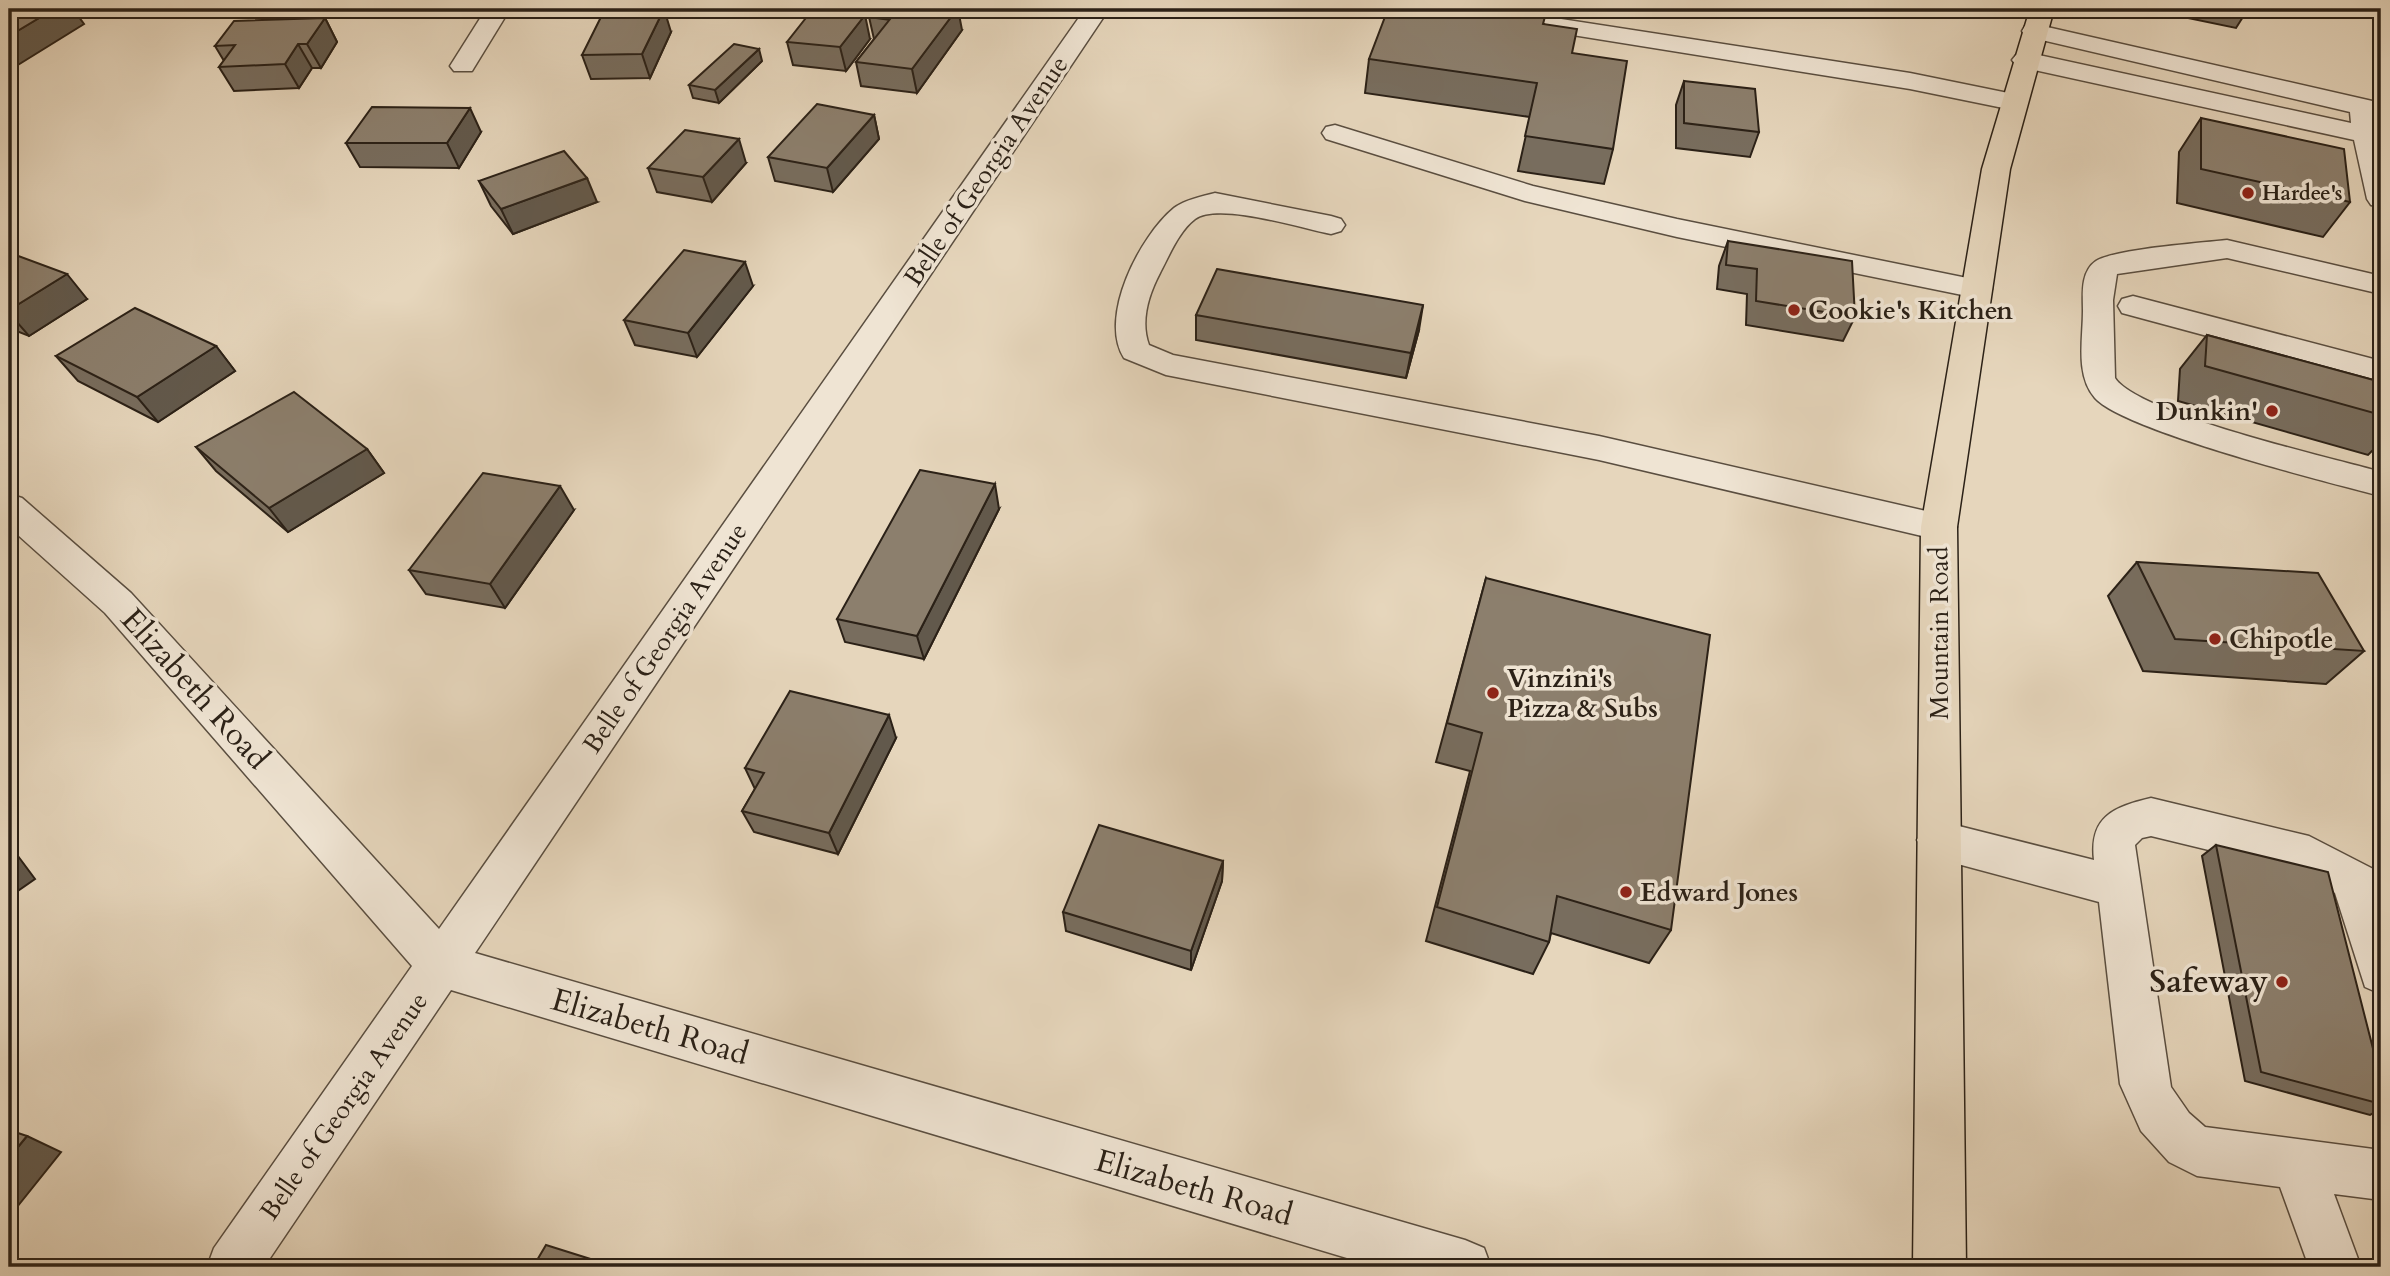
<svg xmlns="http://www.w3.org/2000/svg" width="2390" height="1276" viewBox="0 0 2390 1276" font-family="Cardo,serif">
<rect width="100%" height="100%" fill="#e6d6bc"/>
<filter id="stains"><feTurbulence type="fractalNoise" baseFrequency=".00286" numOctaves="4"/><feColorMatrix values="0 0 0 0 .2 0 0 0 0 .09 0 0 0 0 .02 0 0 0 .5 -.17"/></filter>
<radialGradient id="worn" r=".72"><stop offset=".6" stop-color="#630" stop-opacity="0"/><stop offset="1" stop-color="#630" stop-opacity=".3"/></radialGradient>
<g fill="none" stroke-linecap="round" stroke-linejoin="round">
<defs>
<g id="minor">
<path d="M 486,9 L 510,9 L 472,71 L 454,71 L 450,66 Z"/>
<path d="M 1085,9 L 1109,9 L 475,953 L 1465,1240 L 1484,1248 L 1491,1267 L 1377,1267 L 451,990 L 264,1267 L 207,1267 L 214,1248 L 412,966 L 105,613 L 9,527 L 9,494 L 22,498 L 131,593 L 439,929 Z"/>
<path d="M 1462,9 L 1497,9 L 1910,73 L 2013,94 L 2022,96 L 2026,102 L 2022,108 L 2013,110 L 1910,89 L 1472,19 L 1464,17 L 1460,12 Z"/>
<path d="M 2034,24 L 2381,103 L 2381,119 L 2377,118 L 2381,130 L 2381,207 L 2371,205 L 2367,199 L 2354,140 L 2025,68 L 2016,65 L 2012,60 L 2016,55 L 2025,52 L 2351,123 L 2350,112 L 2025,36 L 2022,31 L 2025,26 Z"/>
<path d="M 1335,125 L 1533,186 L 1677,219 L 1977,280 L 1988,282 L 1992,289 L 1988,296 L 1977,298 L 1677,237 L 1525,201 L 1326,139 L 1322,133 L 1326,127 Z"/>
<path d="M 1215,193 L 1331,216 L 1341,219 L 1345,225 L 1341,231 L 1331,234 C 1301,228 1219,202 1195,219 C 1179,231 1169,256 1160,273 C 1149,294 1140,321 1149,345 L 1173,355 L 1599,436 L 1939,514 L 1952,518 L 1957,527 L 1952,536 L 1939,540 L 1599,460 L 1166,375 L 1124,358 C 1098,317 1140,236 1174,208 C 1184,200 1203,196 1215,193 Z"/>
<path d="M 2227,240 L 2381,276 L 2381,294 L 2227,258 L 2117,274 L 2113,300 L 2115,378 C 2138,414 2332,458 2381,472 L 2381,496 C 2330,483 2123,430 2095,398 C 2075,375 2083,339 2083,311 C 2083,295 2080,272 2096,261 C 2115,249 2200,243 2227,240 Z"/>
<path d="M 2133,296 L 2381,361 L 2381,383 L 2122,313 L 2118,306 L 2122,299 Z"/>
<path d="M 2151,798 L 2309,836 L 2381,873 L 2381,994 L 2365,987 L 2335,893 L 2299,872 L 2151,836 L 2142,838 L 2135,845 L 2171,1087 L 2189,1113 L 2205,1127 L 2381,1150 L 2381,1200 L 2334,1194 L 2361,1267 L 2309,1267 L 2280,1187 L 2197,1176 L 2169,1162 L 2141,1131 L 2120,1084 L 2099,902 L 1939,859 L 1924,853 L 1917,840 L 1924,827 L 1939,821 L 2094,860 C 2089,817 2113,807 2151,798 Z"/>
</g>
<path id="major" d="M 2030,9 L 2054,9 L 2010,169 L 1957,527 L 1966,1267 L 1913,1267 L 1921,527 L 1982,169 Z"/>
</defs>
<use href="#minor" stroke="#5a4e40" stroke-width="3"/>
<use href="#major" stroke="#2b2117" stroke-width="3"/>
<use href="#minor" fill="#efe4d3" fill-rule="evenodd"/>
<use href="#major" fill="#e6d6bc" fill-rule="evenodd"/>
</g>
<g fill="#786d5e" stroke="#2b2117" stroke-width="2">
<path d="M 2184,9 L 2248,9 L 2236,28 L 2183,17 Z"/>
<path d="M 869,17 L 962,30 L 917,93 L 861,86 L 856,62 L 874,39 Z"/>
<path d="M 325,18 L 337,42 L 321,68 L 312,68 L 299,88 L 234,91 L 219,67 L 224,61 L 215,46 Z"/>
<path d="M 1544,24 L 1572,53 L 1613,149 L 1604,184 L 1518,171 L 1530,117 L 1365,93 L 1369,59 Z"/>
<path d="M 671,32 L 650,78 L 591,79 L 582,55 Z"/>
<path d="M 870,39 L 846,71 L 793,65 L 787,42 Z"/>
<path d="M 762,61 L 719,103 L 693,98 L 689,85 Z"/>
<path d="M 1684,81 L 1759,132 L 1750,157 L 1676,148 L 1676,105 Z"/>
<path d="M 874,115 L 879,139 L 833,192 L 775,181 L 768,157 Z"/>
<path d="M 2201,118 L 2350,202 L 2323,237 L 2177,203 L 2179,152 Z"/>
<path d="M 481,132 L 459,168 L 360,167 L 346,143 Z"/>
<path d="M 746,163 L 712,202 L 657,192 L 648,168 Z"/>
<path d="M 479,181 L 597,202 L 513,234 L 491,206 Z"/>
<path d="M 1728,241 L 1855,317 L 1843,341 L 1746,325 L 1747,294 L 1717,289 L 1719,266 Z"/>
<path d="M 9,257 L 87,299 L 29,336 L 9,328 Z"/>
<path d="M 753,286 L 697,357 L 635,345 L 624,320 Z"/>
<path d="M 1196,315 L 1419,330 L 1406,378 L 1196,340 Z"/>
<path d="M 2207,335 L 2381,382 L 2381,442 L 2368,455 L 2178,401 L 2180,369 Z"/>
<path d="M 216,346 L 235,371 L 158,422 L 78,381 L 56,356 Z"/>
<path d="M 196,447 L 367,449 L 384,473 L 288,532 L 216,471 Z"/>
<path d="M 999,509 L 924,659 L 845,642 L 837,619 Z"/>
<path d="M 574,510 L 505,608 L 426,594 L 409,570 Z"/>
<path d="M 2137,562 L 2364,651 L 2326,684 L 2143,671 L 2108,596 Z"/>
<path d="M 1486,578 L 1671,930 L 1649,963 L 1551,933 L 1549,942 L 1533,974 L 1426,941 L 1470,771 L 1436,762 Z"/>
<path d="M 896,738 L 838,854 L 754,832 L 742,811 L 755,789 L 745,768 Z"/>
<path d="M 2216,845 L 2381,1080 L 2381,1109 L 2370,1115 L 2245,1081 L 2202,856 Z"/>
<path d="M 1223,861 L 1222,881 L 1191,970 L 1066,931 L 1063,912 Z"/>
</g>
<g fill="#62594c" stroke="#2b2117" stroke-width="2">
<path d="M 54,9 L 73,9 L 84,24 L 13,68 L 9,63 L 9,36 Z"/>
<path d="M 664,9 L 671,32 L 650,78 L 642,54 Z"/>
<path d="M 957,9 L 958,9 L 962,30 L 917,93 L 912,69 Z"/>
<path d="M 865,15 L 870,39 L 846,71 L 840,47 Z"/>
<path d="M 325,18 L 337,42 L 321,68 L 307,44 Z"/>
<path d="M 298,44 L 312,68 L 299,88 L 285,64 Z"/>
<path d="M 759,49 L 762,61 L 719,103 L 715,90 Z"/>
<path d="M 470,108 L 481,132 L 459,168 L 447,143 Z"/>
<path d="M 874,115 L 879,139 L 833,192 L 827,168 Z"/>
<path d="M 739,139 L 746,163 L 712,202 L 703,177 Z"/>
<path d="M 587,178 L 597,202 L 513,234 L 501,209 Z"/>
<path d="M 745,262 L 753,286 L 697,357 L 688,333 Z"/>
<path d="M 67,274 L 87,299 L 29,336 L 9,313 L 9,310 Z"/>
<path d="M 1423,305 L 1419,330 L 1406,378 L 1411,353 Z"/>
<path d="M 216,346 L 235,371 L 158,422 L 137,397 Z"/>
<path d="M 367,449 L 384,473 L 288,532 L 269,508 Z"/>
<path d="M 995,484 L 999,509 L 924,659 L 917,636 Z"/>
<path d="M 560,486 L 574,510 L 505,608 L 490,584 Z"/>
<path d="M 889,715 L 896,738 L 838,854 L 829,833 Z"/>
<path d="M 9,844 L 35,879 L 9,897 Z"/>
<path d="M 1223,861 L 1222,881 L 1191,970 L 1191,951 Z"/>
<path d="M 27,1136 L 61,1152 L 9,1217 L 9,1158 Z"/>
</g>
<g fill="#8c7f6d" stroke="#2b2117" stroke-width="2">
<path d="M 9,9 L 54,9 L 9,36 Z"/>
<path d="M 605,9 L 664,9 L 642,54 L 582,55 Z"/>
<path d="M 813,9 L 865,15 L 840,47 L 787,42 Z"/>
<path d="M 876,9 L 957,9 L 912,69 L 856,62 L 890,19 L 869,17 Z"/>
<path d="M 1388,9 L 1445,9 L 1491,15 L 1493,9 L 1547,9 L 1543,24 L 1577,29 L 1572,53 L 1627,61 L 1613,149 L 1525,136 L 1537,83 L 1369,59 Z"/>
<path d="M 325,18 L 307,44 L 298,44 L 285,64 L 219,67 L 235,45 L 215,46 L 234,21 Z"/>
<path d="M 734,44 L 759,49 L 715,90 L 689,85 Z"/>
<path d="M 1684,81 L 1755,89 L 1759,132 L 1684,123 Z"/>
<path d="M 817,104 L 874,115 L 827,168 L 768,157 Z"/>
<path d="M 372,107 L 470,108 L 447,143 L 346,143 Z"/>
<path d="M 2201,118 L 2344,149 L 2350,202 L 2201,169 Z"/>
<path d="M 685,130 L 739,139 L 703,177 L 648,168 Z"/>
<path d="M 564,151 L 587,178 L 501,209 L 479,181 Z"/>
<path d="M 1728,241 L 1852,261 L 1855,317 L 1756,301 L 1757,269 L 1726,265 Z"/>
<path d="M 684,250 L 745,262 L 688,333 L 624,320 Z"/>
<path d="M 13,254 L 67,274 L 9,310 L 9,257 Z"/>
<path d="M 1217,269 L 1423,305 L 1411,353 L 1196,315 Z"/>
<path d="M 135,308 L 216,346 L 137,397 L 56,356 Z"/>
<path d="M 2207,335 L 2381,382 L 2381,415 L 2205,366 Z"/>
<path d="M 294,392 L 367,449 L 269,508 L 196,447 Z"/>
<path d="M 920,470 L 995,484 L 917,636 L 837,619 Z"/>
<path d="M 483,473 L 560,486 L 490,584 L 409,570 Z"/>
<path d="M 2137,562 L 2318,573 L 2364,651 L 2175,639 Z"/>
<path d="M 1486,578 L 1710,635 L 1671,930 L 1557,896 L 1549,942 L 1437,907 L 1482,733 L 1447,723 Z"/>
<path d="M 790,691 L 889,715 L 829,833 L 742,811 L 764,773 L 745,768 Z"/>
<path d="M 1099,825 L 1223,861 L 1191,951 L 1063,912 Z"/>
<path d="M 2216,845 L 2328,872 L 2381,1080 L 2381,1104 L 2261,1072 Z"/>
<path d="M 9,1130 L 27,1136 L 9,1158 Z"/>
<path d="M 546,1245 L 616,1267 L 533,1267 Z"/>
</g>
<g fill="#8f2418" stroke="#efe4d3" stroke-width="2.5">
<circle cx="2248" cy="193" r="7"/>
<circle cx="1794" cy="310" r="7"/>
<circle cx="2272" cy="411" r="7"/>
<circle cx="2215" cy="639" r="7"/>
<circle cx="1493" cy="693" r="7"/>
<circle cx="1626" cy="892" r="7"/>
<circle cx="2282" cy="982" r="7"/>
</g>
<g text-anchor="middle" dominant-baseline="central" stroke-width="7" stroke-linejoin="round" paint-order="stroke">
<g font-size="21" font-weight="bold" fill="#2b2117" stroke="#efe4d3" text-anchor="start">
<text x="2262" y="193">Hardee's</text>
</g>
<g font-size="26" fill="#2b2117" stroke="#efe4d3">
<text transform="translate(986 171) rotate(-56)">Belle of Georgia Avenue</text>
<text transform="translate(1939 633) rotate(-90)">Mountain Road</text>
<text transform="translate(665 638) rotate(-56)">Belle of Georgia Avenue</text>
<text transform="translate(344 1106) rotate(-55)">Belle of Georgia Avenue</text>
</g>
<g font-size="26" font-weight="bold" fill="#2b2117" stroke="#efe4d3" text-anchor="start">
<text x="1808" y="310">Cookie's Kitchen</text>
<text x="2258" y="411" text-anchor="end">Dunkin'</text>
<text x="2229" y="639">Chipotle</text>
<text x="1507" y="678">Vinzini's<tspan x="1507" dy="30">Pizza &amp; Subs</tspan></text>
<text x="1640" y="892">Edward Jones</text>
</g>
<g font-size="32" fill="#2b2117" stroke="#efe4d3">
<text transform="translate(195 689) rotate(48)">Elizabeth Road</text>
<text transform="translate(650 1027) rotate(16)">Elizabeth Road</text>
<text transform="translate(1194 1188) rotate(16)">Elizabeth Road</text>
</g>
<g font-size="32" font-weight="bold" fill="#2b2117" stroke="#efe4d3" text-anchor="end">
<text x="2268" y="982">Safeway</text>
</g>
</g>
<rect width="2390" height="1276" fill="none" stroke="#e6d6bc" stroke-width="35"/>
<rect x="10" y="10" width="2369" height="1255" fill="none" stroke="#2b2117" stroke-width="3.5"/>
<rect x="18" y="18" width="2355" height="1241" fill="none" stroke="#2b2117" stroke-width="2"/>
<rect width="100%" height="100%" filter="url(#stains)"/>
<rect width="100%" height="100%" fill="url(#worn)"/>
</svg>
